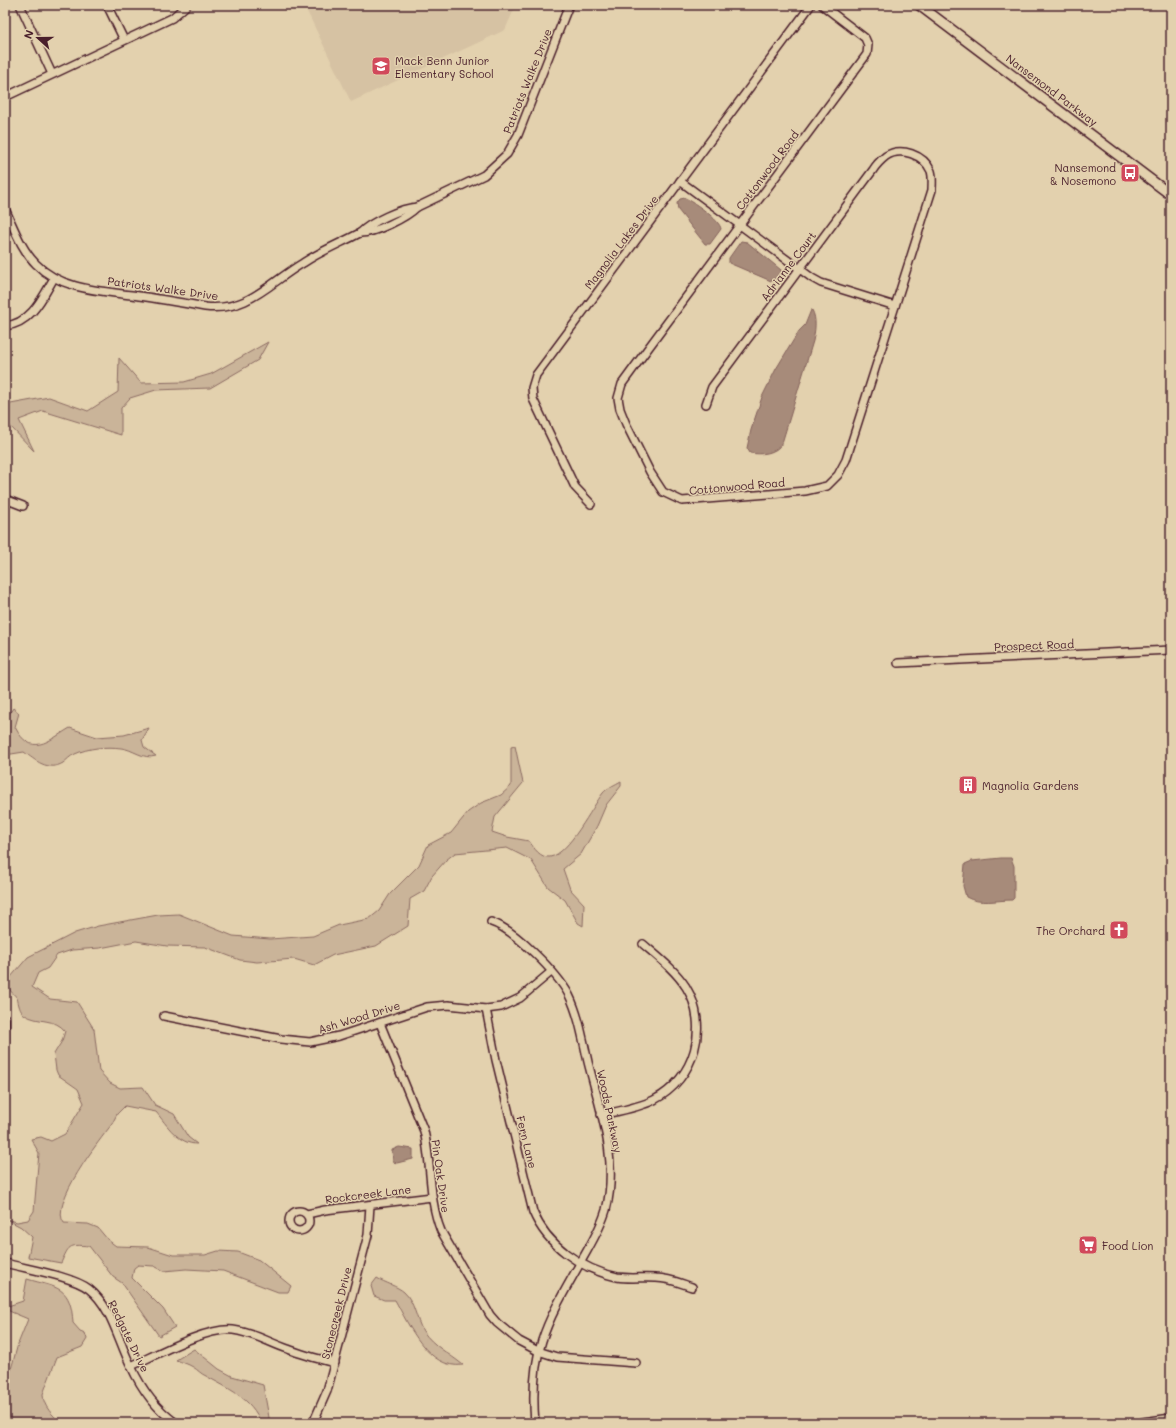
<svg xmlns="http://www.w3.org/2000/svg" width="1176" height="1428" viewBox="0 0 1176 1428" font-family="Mali,sans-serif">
<rect width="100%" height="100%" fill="#e3d1ae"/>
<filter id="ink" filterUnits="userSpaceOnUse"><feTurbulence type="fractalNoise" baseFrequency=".025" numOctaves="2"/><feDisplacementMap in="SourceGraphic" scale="8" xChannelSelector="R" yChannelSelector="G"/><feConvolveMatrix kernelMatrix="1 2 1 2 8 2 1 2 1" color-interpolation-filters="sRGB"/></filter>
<g filter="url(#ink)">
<path fill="#d6c2a3" d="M 304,5 L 516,5 L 505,30 L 351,102 Z"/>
<g fill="#cab499" stroke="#8a6a62">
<path d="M 268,342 L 258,360 L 210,388 L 156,390 L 130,398 L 121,408 L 121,435 L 43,411 L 19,420 L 34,451 L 9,425 L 5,426 L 5,405 L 49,397 L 88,411 L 118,392 L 119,358 L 141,383 L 184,382 L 211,374 Z"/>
<path d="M 13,708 L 19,713 L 15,727 C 31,758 48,741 70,728 L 97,737 L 124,735 L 149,728 L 142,740 L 144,747 L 156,756 C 143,760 133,749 121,748 C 106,746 88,748 75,754 C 70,756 67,760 63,763 C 48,772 35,760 24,752 L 5,755 L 5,721 Z"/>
<path d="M 515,746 L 523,783 L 495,817 L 492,832 L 507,837 L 529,841 C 534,848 540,858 550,857 C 569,854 592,807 603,793 C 607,788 616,784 621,781 L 621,786 L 606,805 L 597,826 L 581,854 L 563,869 L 570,889 L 584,904 L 583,926 L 578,923 L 565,900 L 548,887 L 531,860 L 507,848 L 455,853 L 446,860 L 432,876 L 424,891 L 410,899 L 408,926 L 376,946 L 333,955 L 314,965 L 294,959 L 257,962 L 240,960 L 205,947 L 167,946 L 136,941 L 100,948 L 72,950 L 57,955 L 48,968 L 38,973 L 32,987 L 50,999 L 77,1002 L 94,1029 L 99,1071 L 110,1083 L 120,1088 L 143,1087 L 155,1105 L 174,1114 L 188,1137 L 197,1144 C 178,1144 167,1125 156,1112 L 125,1106 L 117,1114 L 112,1124 C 99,1141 49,1204 64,1223 L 88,1224 L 98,1228 L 108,1240 L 116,1246 L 148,1247 L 173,1255 L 205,1255 L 218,1251 L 238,1252 L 259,1260 L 291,1286 L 288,1292 L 278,1292 L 223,1271 L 186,1269 L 164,1271 L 154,1266 L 138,1265 L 134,1268 L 132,1278 L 163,1309 L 175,1327 L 159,1336 L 122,1283 L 113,1277 L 89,1246 C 68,1244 69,1246 61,1263 L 28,1257 L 32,1237 L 21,1227 L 6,1219 L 17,1222 L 28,1220 L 34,1211 L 39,1153 L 31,1139 L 41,1137 L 51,1141 L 65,1134 L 84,1103 L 78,1089 L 58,1075 L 56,1070 L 54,1054 L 62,1041 L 65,1031 C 56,1018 37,1023 25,1015 C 19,1011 19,1004 17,998 C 15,995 11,992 9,989 L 10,978 L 28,957 L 75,933 L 98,926 L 158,915 L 179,914 L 233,936 L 270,939 L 313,936 L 339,925 L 369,919 L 379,911 L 390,894 L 419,865 L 428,845 L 451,833 L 468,812 L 481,803 L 501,795 L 511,786 L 511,747 Z"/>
<path d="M 377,1278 C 385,1283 397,1286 404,1292 C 415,1302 416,1320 423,1331 C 433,1346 450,1354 463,1365 C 428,1370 409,1325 395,1300 L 384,1300 L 374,1296 L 371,1286 Z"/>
<path d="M 27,1279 C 58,1288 71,1286 73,1323 L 80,1331 L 85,1333 L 87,1339 L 82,1347 L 57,1357 L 43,1394 C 43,1407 53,1415 61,1423 L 5,1423 L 5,1391 L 18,1344 L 28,1319 L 9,1311 L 8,1306 L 23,1301 Z"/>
<path d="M 194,1349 L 219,1369 L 232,1376 L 263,1385 L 270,1423 L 261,1423 C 252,1398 227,1388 206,1376 C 201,1374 198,1370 193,1367 C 188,1364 182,1362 176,1360 Z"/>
</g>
<g fill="#a78b7a" stroke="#82605a">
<path d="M 685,198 C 694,202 720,220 721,229 L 710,244 L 705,244 L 678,210 L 677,203 L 680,199 Z"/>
<path d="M 741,241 L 747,242 L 781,270 L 782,275 L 777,281 L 771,281 L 729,263 L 729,258 Z"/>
<path d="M 811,310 L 812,310 C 817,319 815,331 813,341 L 782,443 C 776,454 761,455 750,453 L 747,448 L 751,430 L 762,397 L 776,369 L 799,331 L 805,325 Z"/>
<path d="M 1001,858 L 1011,858 L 1014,866 L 1014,898 L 1012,900 C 996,900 980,905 966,897 L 963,886 L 965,864 L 972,861 Z"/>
<path d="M 399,1147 L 413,1149 L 413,1159 L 397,1163 L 393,1162 L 392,1150 Z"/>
</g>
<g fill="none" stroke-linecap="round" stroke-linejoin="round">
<defs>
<g id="street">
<path d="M 20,5 L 52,74"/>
<path d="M 107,5 L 124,40"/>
<path d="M 5,97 L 172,18 L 187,5"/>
<path d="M 680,181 L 812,278 L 821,283 L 895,306"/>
<path d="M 5,209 C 14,228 21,249 36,264 C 62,291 105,291 139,296 C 161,299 183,303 205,307 C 248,312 269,283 303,263 C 321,251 341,243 360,233 C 371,222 401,208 417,207"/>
<path d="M 360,233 C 375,233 406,218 417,207 L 484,175 L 507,154 L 518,135 L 569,5"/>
<path d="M 5,326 C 31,324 43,297 54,278"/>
<path d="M 706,404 L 712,387 L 873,170 C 876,165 881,160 886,156 C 901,146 924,155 931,171 C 933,177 932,184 932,190 L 846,460 L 838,475 L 827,486 L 805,491 L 682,501 L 663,492 L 650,472 L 626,424 L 620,409 L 618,398 L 622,384 L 649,347 L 867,54 L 868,45 L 865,38 L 822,5"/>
<path d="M 5,499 L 23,506"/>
<path d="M 591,504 L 575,487 L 533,399 L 532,388 L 536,375 L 811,5"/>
<path d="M 898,663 L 1171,650"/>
<path d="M 491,922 C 514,929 558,974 569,995 C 579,1015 583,1040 588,1062 C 600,1110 619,1160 606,1210 C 600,1231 588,1248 578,1267 C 545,1325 529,1354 535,1423"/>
<path d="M 486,1009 L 496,1060 L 533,1212 C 547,1245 581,1269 617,1277 C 630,1279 643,1277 656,1278 C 669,1278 680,1283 692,1287"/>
<path d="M 164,1016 L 281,1039 L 310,1042 L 339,1036 L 427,1007 L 448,1005 L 486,1009 L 501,1007 L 520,998 L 551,972"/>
<path d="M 5,1018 L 5,1041"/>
<path d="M 380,1023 L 424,1131 C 432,1165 428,1199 441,1231 L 490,1315 L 497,1323 L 519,1341 L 538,1351 L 557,1357 L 636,1363"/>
<path d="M 601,1115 C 619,1111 638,1108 654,1100 C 695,1079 710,1026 686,987 C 675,970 658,957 643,944"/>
<circle cx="299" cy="1221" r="10"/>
<path d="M 307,1214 L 325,1210 L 432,1197"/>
<path d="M 5,1263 C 27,1269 72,1276 89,1289 C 112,1307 118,1341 131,1366 C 141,1388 156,1409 176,1423"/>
<path d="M 131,1366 C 156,1355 206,1327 233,1330 C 252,1332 270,1343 288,1349 C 303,1355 319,1359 335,1363"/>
<path d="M 313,1423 L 327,1391 L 368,1235 L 370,1205"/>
</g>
<g id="secondary">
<path d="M 919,5 L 1171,195"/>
<path d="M 1143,1423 L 1171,1419"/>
</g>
</defs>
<use href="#street" stroke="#4a1f2b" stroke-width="10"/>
<use href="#secondary" stroke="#4a1f2b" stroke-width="12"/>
<use href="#street" stroke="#e3d1ae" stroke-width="7"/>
<use href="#secondary" stroke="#e3d1ae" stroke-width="9"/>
</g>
</g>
<defs>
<symbol id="school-square" viewBox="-11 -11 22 22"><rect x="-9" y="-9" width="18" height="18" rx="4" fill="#d1495b" stroke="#e3d1ae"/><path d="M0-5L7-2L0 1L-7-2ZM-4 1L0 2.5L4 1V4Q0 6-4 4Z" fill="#fff"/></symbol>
<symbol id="bus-square" viewBox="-11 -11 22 22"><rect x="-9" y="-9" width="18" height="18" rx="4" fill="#d1495b" stroke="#e3d1ae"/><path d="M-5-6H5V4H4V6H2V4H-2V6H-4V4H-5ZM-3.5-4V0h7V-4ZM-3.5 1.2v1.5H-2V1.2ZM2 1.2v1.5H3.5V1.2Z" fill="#fff"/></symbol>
<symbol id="building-square" viewBox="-11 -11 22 22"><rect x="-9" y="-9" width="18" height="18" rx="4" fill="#d1495b" stroke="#e3d1ae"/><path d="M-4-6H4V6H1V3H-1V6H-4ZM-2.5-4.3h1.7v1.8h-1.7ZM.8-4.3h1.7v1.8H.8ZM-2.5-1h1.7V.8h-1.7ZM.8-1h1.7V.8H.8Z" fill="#fff"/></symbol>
<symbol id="church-square" viewBox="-11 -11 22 22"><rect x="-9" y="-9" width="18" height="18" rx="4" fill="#d1495b" stroke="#e3d1ae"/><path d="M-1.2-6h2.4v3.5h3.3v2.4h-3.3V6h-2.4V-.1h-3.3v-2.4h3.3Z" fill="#fff"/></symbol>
<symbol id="supermarket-square" viewBox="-11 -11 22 22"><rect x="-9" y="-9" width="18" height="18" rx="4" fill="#d1495b" stroke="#e3d1ae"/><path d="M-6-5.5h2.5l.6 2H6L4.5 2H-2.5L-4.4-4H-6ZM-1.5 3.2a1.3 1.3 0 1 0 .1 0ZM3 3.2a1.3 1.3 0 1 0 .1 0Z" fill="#fff"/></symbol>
</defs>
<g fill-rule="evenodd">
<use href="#school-square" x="370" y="55" width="22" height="22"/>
<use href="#bus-square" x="1119" y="162" width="22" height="22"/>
<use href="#building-square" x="957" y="774" width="22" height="22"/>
<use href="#church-square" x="1108" y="919" width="22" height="22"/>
<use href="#supermarket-square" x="1077" y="1234" width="22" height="22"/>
</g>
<g text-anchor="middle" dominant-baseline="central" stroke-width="3" stroke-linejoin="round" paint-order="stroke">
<g font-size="11" fill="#4a1f2b" stroke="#e3d1ae" text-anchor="start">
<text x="395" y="60">Mack Benn Junior<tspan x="395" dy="13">Elementary School</tspan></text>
<text x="1116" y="167" text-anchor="end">Nansemond<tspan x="1116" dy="13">&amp; Nosemono</tspan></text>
<text x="982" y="785">Magnolia Gardens</text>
<text x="1105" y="930" text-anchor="end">The Orchard</text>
<text x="1102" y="1245">Food Lion</text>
</g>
<g font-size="11" fill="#4a1f2b" stroke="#e3d1ae">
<text transform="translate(527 81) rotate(-68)">Patriots Walke Drive</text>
<text transform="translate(1052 90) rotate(37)">Nansemond Parkway</text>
<text transform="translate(767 170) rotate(-53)">Cottonwood Road</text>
<text transform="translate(621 242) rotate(-53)">Magnolia Lakes Drive</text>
<text transform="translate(788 266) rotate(-53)">Adrianne Court</text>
<text transform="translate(163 288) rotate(8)">Patriots Walke Drive</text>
<text transform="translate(737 486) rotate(-5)">Cottonwood Road</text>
<text transform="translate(1034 645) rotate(-2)">Prospect Road</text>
<text transform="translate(359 1017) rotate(-17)">Ash Wood Drive</text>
<text transform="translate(610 1111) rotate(78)">Woods Parkway</text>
<text transform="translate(527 1142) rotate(76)">Fern Lane</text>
<text transform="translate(441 1176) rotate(82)">Pin Oak Drive</text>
<text transform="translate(368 1194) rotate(-7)">Rockcreek Lane</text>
<text transform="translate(336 1313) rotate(-76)">Stonecreek Drive</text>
<text transform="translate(129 1336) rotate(64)">Redgate Drive</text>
</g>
</g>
<rect width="1176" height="1428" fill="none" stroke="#e3d1ae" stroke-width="20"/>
<rect x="10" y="10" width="1156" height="1408" fill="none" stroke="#4a1f2b" stroke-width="1.5" filter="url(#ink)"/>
<g transform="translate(38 38) rotate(291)" stroke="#e3d1ae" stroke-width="3" paint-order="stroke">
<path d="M0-3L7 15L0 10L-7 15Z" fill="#4a1f2b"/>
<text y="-6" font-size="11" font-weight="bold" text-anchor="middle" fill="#4a1f2b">N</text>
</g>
</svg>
